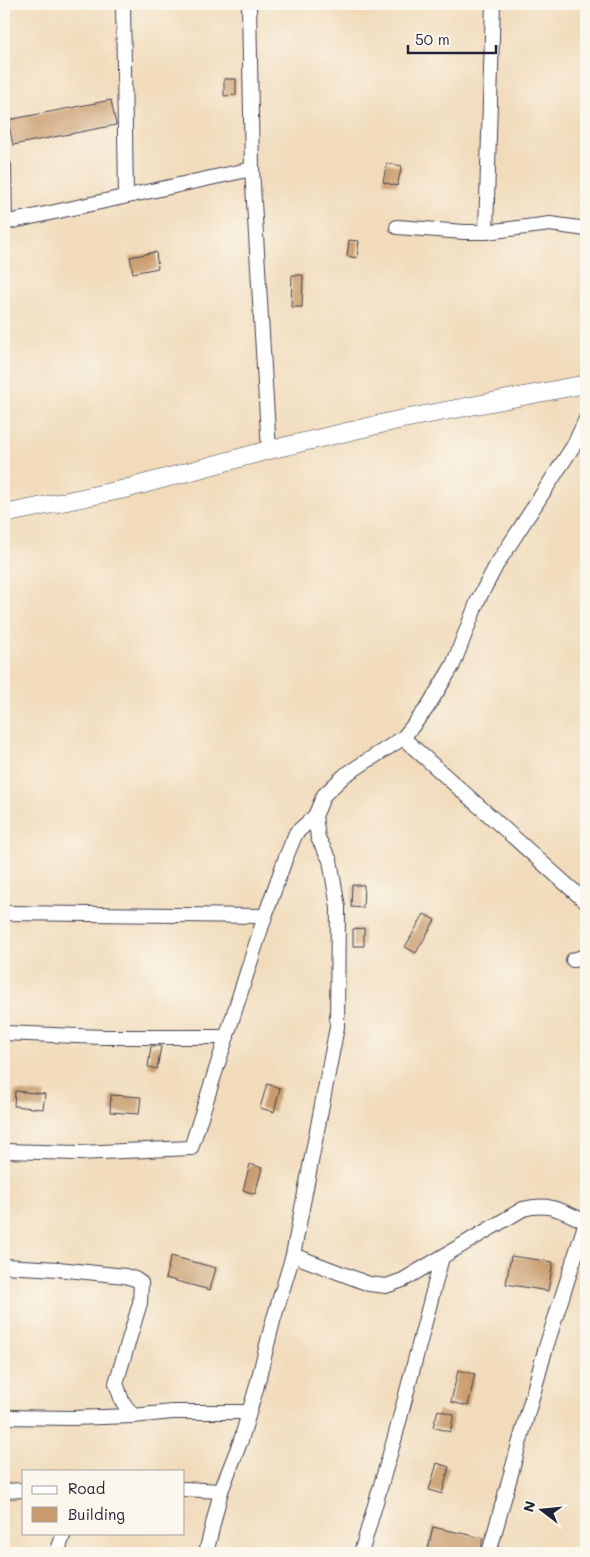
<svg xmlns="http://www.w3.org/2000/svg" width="590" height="1557" viewBox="0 0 590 1557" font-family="Mali,sans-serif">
<rect width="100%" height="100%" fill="#fbf7ec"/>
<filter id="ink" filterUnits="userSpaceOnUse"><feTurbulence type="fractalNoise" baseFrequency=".02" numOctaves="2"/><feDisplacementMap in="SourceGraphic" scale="10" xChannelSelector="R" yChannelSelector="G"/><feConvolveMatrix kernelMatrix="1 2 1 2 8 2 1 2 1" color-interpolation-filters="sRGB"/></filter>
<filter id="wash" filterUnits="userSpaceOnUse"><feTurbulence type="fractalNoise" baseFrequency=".0096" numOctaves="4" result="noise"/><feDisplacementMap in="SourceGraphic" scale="20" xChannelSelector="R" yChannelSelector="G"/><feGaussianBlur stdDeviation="1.12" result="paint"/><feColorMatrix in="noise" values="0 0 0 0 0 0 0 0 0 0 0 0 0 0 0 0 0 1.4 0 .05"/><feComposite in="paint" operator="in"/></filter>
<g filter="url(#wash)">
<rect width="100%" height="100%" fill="#f1dbbb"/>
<g id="blocks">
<g fill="#c99c6d">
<path d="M 224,79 L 236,79 L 236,95 L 224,96 Z"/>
<path d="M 111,100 L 116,125 L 13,145 L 8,120 Z"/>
<path d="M 387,163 L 402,166 L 397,186 L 383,182 Z"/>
<path d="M 349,240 L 359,241 L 357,258 L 347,256 Z"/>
<path d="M 156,252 L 158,268 L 133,273 L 130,257 Z"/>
<path d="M 292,275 L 303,275 L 302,307 L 291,307 Z"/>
<path d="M 352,885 L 364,885 L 363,908 L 351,907 Z"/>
<path d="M 424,914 L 435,920 L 416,953 L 405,947 Z"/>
<path d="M 364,928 L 364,946 L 353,946 L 353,929 Z"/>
<path d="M 151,1046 L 161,1046 L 157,1069 L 148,1067 Z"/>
<path d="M 267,1084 L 280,1088 L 274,1112 L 260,1108 Z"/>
<path d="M 15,1091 L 45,1094 L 43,1109 L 14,1106 Z"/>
<path d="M 111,1095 L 141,1097 L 139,1114 L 110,1112 Z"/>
<path d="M 250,1164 L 262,1168 L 255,1194 L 243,1190 Z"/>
<path d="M 171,1256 L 216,1268 L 210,1290 L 165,1278 Z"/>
<path d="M 511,1256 L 553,1262 L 548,1291 L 506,1284 Z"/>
<path d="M 458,1370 L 475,1374 L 468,1406 L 451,1402 Z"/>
<path d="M 438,1410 L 454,1415 L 450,1432 L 433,1427 Z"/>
<path d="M 437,1463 L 449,1467 L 442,1494 L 429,1490 Z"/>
<path d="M 433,1527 L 483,1538 L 480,1553 L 427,1553 Z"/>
</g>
</g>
</g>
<g filter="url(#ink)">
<use href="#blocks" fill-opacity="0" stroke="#413e4e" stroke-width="1"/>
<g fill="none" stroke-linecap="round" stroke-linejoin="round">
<defs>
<g id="minor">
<path d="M 123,4 L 126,196"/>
<path d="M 249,4 L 252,169 L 269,450"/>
<path d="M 4,166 L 5,223"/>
<path d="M 4,223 L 252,169"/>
<path d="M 397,227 L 464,232 L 486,232 L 550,224 L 586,229"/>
<path d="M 486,232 L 493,4"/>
<path d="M 403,738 L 586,902"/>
<path d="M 4,913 L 265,916"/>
<path d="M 573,960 L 586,956"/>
<path d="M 4,1033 L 102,1037 L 227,1037"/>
<path d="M 4,1151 L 79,1153 L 191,1148 L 265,916 L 286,857 L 296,833 L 315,816"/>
<path d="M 293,1255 L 369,1284 L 386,1286 L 403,1280 L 523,1209 C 550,1202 562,1211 586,1222"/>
<path d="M 4,1266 L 58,1269 L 125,1276 L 135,1279 L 141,1283 L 140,1303 L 116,1383 L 122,1401 L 133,1416"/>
<path d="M 4,1417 L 72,1418 L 133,1416 L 172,1412 L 249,1412"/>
<path d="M 184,1489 L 221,1491"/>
<path d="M 4,1491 L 24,1490"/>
<path d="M 57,1553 L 64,1533"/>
<path d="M 206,1553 L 221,1491 L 241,1440 L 256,1389 L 273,1321 L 293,1255 L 337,1027 L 338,907 L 330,860 L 318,838 L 315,816 L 324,795 L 345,775 L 403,738 L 427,708 L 453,665 L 478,600 L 497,564 L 574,445 L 586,419"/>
<path d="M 361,1553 L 395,1437 L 442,1257"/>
<path d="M 489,1553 L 546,1347 L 586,1222"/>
</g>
<path id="major" d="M 4,514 L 125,489 L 269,450 L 398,420 L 586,384"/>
</defs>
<use href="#minor" stroke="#413e4e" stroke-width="16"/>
<use href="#major" stroke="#413e4e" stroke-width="19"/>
<use href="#minor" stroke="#fff" stroke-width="14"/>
<use href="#major" stroke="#fff" stroke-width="18"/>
</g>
</g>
<rect width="590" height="1557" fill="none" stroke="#fbf7ec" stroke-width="20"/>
<rect x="22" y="1470" width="162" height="65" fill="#fbf7ec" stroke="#a4a2a5"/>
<rect x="32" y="1486" width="25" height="8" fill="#ffffff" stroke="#a4a2a5"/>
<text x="68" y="1494" font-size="15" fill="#22223b">Road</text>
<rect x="32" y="1507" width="25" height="15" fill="#c99c6d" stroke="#a4a2a5"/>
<text x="68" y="1520" font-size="15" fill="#22223b">Building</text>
<g transform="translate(542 1510) rotate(286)" stroke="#fbf7ec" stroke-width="4" paint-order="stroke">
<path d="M0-4L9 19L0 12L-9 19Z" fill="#22223b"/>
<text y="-8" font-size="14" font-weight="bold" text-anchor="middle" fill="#22223b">N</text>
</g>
<path d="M408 45v8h88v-8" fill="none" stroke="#22223b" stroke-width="2.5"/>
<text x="415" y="45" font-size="15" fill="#22223b" stroke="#fbf7ec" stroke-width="4" paint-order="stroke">50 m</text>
</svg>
